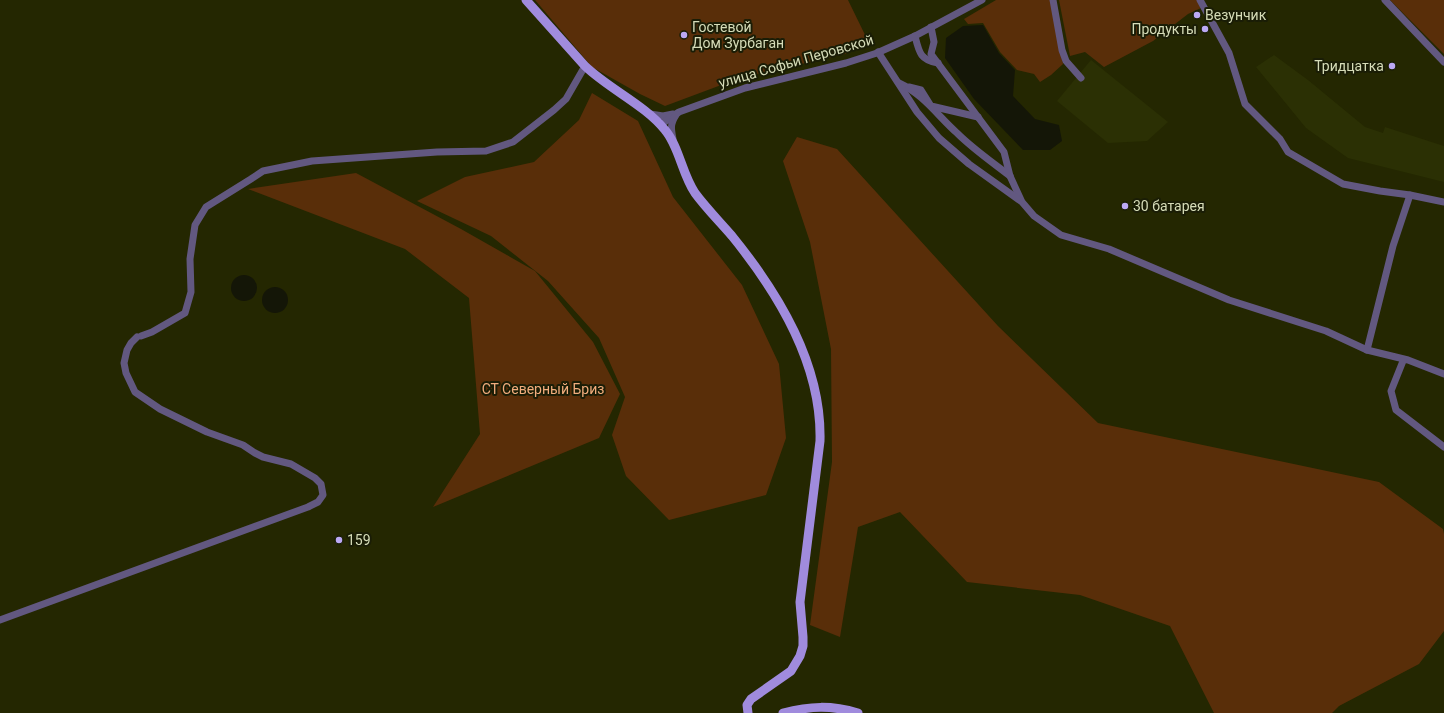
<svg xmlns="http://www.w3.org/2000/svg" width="1444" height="713" viewBox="0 0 1444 713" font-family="Roboto,sans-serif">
<rect width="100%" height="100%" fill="#242701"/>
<g fill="#2b3004">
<path d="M 1274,55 L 1308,80 L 1365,127 L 1383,133 L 1385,127 L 1444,146 L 1444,182 L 1348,158 L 1306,128 L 1256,67 Z"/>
<path d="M 1091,60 L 1168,122 L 1147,141 L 1108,143 L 1057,101 Z"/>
</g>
<g fill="#592e09">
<path d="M 535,0 L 848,0 L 868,41 L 845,54 L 740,78 L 665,106 L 640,94 L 592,67 Z"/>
<path d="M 996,0 L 1051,0 L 1063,64 L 1051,75 L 1040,82 L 1034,74 L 1017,70 L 1000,52 L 983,23 L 968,24 L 964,19 Z"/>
<path d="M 1059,0 L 1197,0 L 1201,8 L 1188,14 L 1153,41 L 1104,67 L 1085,52 L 1070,56 Z"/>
<path d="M 1390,0 L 1444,0 L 1444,54 Z"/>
<path d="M 592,93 L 638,121 L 673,197 L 742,285 L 779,364 L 786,438 L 766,495 L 669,520 L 626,476 L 612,435 L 625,397 L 599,338 L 548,281 L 491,236 L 417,201 L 465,177 L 534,162 L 579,120 Z"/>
<path d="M 797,137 L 837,149 L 998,326 L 1098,423 L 1379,482 L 1443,529 L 1444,534 L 1444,631 L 1419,664 L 1339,706 L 1332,713 L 1214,713 L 1170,626 L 1080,595 L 967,582 L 900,512 L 858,527 L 840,637 L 810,625 L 832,462 L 831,349 L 810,242 L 783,161 Z"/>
<path d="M 356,173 L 461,229 L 535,271 L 593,342 L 620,394 L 599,438 L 433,507 L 480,434 L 469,298 L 405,249 L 248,189 Z"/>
</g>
<g fill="#141607">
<path d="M 983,25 L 999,53 L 1015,70 L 1013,96 L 1035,119 L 1059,125 L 1062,141 L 1050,150 L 1023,150 L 974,99 L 945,58 L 946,38 L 963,26 Z"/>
<circle cx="244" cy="288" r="13"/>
<circle cx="275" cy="300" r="13"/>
</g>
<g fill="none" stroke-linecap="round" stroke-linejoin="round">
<g stroke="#625880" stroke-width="7">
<path d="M 1053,0 L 1062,50 L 1066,61 L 1081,78"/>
<path d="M 1200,0 L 1229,53 L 1245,104 L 1280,139 L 1288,152 L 1343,184 L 1380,191 L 1410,195 L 1444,202"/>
<path d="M 1385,0 L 1444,62"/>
<path d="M 931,27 L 934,42 L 931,54 L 1004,152 L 1010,176 L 1021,200"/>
<path d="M 915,36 C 919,52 920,60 938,63"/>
<path d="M 878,52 L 917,112 L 939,138 L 969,164 L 1022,202 L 1034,216 L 1061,235 L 1109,249 L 1229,300 L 1326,331 L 1367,350 L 1408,360 L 1444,374"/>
<path d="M 899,83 C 923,94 938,116 957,133 C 973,149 992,162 1010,176"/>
<path d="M 909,87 L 921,90 L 931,106 L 978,117"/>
<path d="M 650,114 L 663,116 L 673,114"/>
<path d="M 660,125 L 679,112 L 745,88 L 846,63 L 877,53 L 915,36 L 982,0"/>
<path d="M 673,139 C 671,129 670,124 676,115"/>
<path d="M 141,336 L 152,332 L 185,313 L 191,292 L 190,259 L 195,225 L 206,207 L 251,179 L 263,171 L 312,161 L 437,152 L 486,151 L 513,142 L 554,110 L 566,99 L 585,66"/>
<path d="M 1367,350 L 1393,246 L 1410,195"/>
<path d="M 1403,361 L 1391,391 L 1396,410 L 1444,447"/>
<path d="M 0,620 L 308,507 L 318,502 L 323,495 L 321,484 L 315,478 L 291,464 L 263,457 L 255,453 L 243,445 L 207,432 L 160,409 L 135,392 L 126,373 L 124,363 L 127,350 L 131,343 L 137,337"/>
</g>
<g stroke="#a08bdd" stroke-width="9">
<path d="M 526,0 L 585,66 C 609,89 645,105 665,130 C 679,146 682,174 695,193 C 706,208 720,222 732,236 C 779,294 822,365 820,441 L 800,602 L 803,637 L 803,646 L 800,656 L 791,671 L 751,699 L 747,705 L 748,713"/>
<path d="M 783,713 C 810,706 831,705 858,713"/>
</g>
</g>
<g fill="#bca9f5" stroke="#1a1d06" stroke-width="1.5">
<circle cx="1197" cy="15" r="4"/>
<circle cx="1205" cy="29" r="4"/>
<circle cx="684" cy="35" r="4"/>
<circle cx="1392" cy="66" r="4"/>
<circle cx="1125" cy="206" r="4"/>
<circle cx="339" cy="540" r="4"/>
</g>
<g text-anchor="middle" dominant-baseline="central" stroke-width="4" stroke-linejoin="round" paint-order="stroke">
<g font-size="14" fill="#d6dcb8" stroke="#1a1d06" text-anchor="start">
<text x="1205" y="15">Везунчик</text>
<text x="692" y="27">Гостевой<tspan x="692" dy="16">Дом Зурбаган</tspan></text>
<text x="1197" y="29" text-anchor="end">Продукты</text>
<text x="1384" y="66" text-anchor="end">Тридцатка</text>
<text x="1133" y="206">30 батарея</text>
<text x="347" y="540">159</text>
</g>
<g font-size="14" fill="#d6dcb8" stroke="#1a1d06">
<text transform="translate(796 61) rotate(-16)">улица Софьи Перовской</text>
</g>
<g font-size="14" fill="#f2ad7d" stroke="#1a1d06">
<text x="543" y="389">СТ Северный Бриз</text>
</g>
</g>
</svg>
